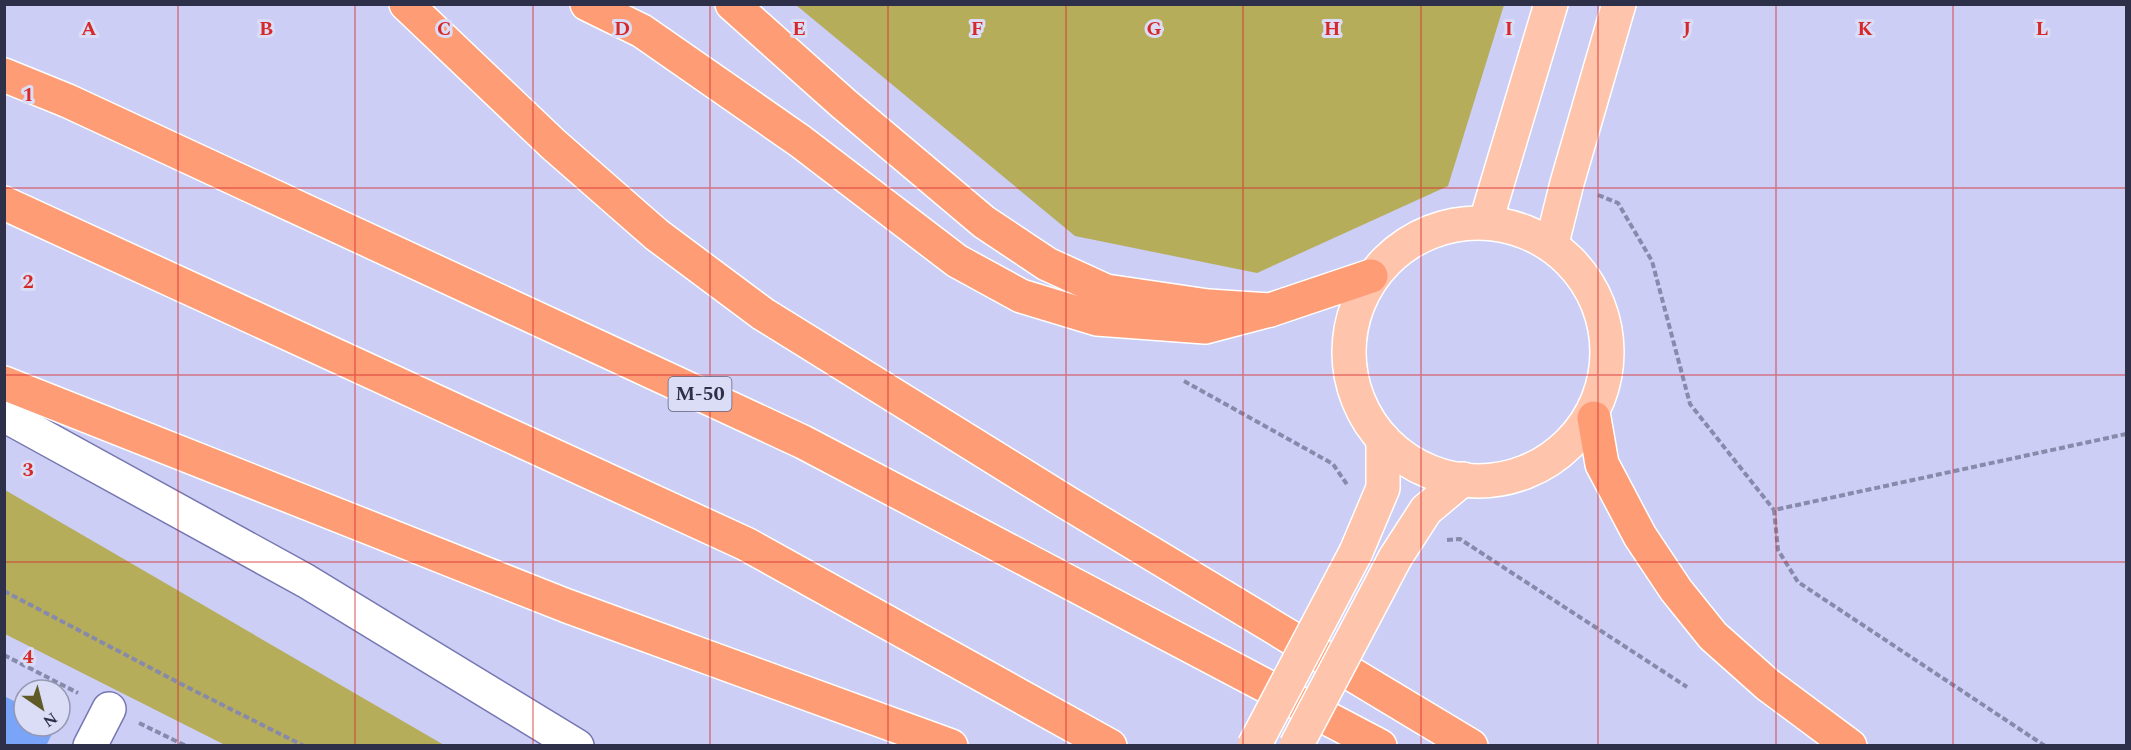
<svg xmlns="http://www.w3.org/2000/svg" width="2131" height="750" viewBox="0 0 2131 750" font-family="Spectral,serif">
<rect width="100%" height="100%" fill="#cccef5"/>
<g fill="#b6ad5a">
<path d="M 796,5 L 1504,5 L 1448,186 L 1257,273 L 1075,236 Z"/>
<path d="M 4,490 L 5,490 L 444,745 L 225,745 L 5,634 Z"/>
</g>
<path fill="#7aa4f7" d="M 4,696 L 24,706 L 24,726 L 56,726 L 46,746 L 4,746 Z"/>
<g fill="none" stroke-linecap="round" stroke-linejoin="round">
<defs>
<g id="minor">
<path d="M 4,415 L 306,581 L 577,746"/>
<path d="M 90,746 L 109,709"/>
</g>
<g id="major">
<path d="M 1486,221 L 1551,4"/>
<circle cx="1478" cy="352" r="129"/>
<path d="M 1552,243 L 1567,183 L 1619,4"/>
<path d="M 1356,552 L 1383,488 L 1383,439"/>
<path d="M 1395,558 L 1426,510 L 1463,479"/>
</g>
<g id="highway">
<path d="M 406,4 L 553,144 L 657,235 L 763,314 L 1066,502 L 1471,746"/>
<path d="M 587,4 L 642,31 L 800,141 L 957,261 L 1021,296 L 1097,319 L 1205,327 L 1270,310"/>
<path d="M 732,4 L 844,104 L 984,222 L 1047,264 L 1106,291 L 1208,306 L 1270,310 L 1371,276"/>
<path d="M 4,75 L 68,101 L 803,442 L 1380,746"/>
<path d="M 4,203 L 746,544 L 1110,746"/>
<path d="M 4,383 L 567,606 L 951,746"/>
<path d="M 1594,418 L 1602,464 L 1640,536 L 1676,590 L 1713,636 L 1768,685 L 1850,746"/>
</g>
</defs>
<use href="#minor" stroke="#7677b2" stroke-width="36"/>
<use href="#major" stroke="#fff" stroke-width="36"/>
<use href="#highway" stroke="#fff" stroke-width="36"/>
<g stroke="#888aab" stroke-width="4" stroke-dasharray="6 3" stroke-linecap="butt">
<path d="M 1598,195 L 1618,203 L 1652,261 L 1690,404 L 1774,510"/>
<path d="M 1184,381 L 1333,464 L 1348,486"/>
<path d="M 1447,540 L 1460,539 L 1687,687"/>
<path d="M 4,591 L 185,686 L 304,746"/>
<path d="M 4,655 L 78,693"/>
<path d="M 139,723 L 186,746"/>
<path d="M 2045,746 L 1798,582 L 1778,550 L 1774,510 L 2126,434"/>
</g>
<use href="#minor" stroke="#fff" stroke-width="33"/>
<use href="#major" stroke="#fec4ac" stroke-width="33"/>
<use href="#highway" stroke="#fe9c75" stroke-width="33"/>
<defs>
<g id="major-bridge">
<path d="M 1254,746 L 1356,552"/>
<path d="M 1296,746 L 1395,558"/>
</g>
</defs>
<use href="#major-bridge" stroke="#fff" stroke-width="36" stroke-linecap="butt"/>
<use href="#major-bridge" stroke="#fec4ac" stroke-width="33"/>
</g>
<path fill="none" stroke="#d62828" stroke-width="1.5" stroke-opacity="0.55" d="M 178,4 L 178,746M 355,4 L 355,746M 533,4 L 533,746M 710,4 L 710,746M 888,4 L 888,746M 1066,4 L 1066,746M 1243,4 L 1243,746M 1421,4 L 1421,746M 1598,4 L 1598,746M 1776,4 L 1776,746M 1953,4 L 1953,746M 4,188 L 2126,188M 4,375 L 2126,375M 4,562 L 2126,562"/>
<g text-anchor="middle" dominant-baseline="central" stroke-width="6" stroke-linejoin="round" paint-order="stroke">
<rect fill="#dbddf7" stroke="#62637c" stroke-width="1.5" x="668.5" y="377" width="63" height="34" rx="4.5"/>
<g font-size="20" font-weight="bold" fill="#2e2f48">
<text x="700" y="394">M-50</text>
</g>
</g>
<g font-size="20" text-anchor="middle" font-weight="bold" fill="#d62828" stroke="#dbddf7" stroke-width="6" stroke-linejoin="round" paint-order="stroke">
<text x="89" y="35">A</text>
<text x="266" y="35">B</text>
<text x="444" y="35">C</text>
<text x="622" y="35">D</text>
<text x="799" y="35">E</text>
<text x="977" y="35">F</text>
<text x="1154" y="35">G</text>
<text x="1332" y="35">H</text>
<text x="1509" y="35">I</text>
<text x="1687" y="35">J</text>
<text x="1865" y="35">K</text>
<text x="2042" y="35">L</text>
<text x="28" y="101">1</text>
<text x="28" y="288">2</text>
<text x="28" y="476">3</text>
<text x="28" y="663">4</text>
</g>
<rect width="2131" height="750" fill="none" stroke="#2e2f48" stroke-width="12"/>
<g transform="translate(42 708) rotate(145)"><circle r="28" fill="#dbddf7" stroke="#9697b1" stroke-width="1.5"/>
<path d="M0-4.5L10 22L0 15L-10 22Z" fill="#605a26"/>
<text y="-9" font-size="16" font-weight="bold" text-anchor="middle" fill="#2e2f48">N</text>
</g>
</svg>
